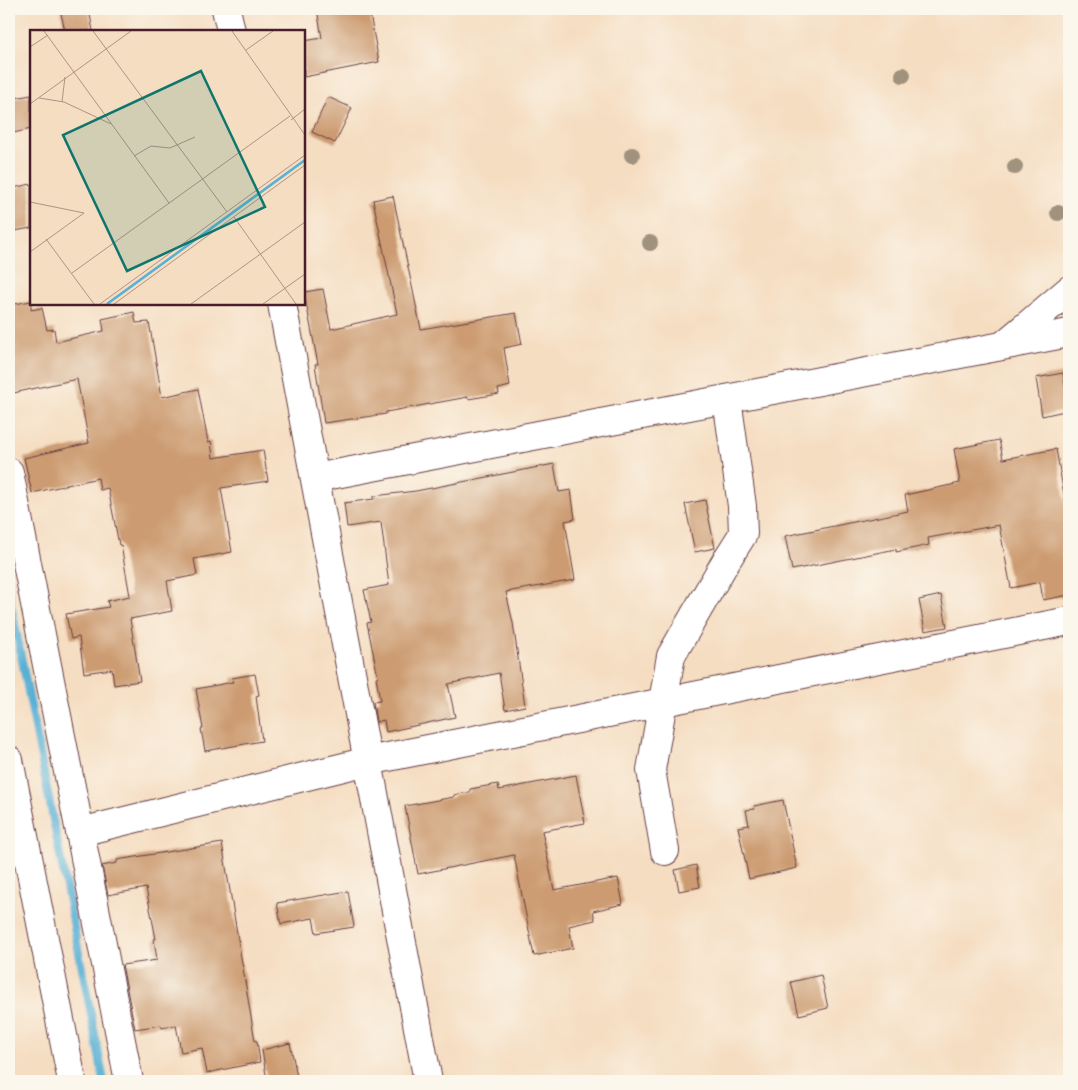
<svg xmlns="http://www.w3.org/2000/svg" width="1078" height="1090" viewBox="0 0 1078 1090" font-family="Caveat,sans-serif">
<rect width="100%" height="100%" fill="#fbf7ec"/>
<filter id="ink" filterUnits="userSpaceOnUse"><feTurbulence type="fractalNoise" baseFrequency=".02" numOctaves="2"/><feDisplacementMap in="SourceGraphic" scale="10" xChannelSelector="R" yChannelSelector="G"/><feConvolveMatrix kernelMatrix="1 2 1 2 8 2 1 2 1" color-interpolation-filters="sRGB"/></filter>
<filter id="wash" filterUnits="userSpaceOnUse"><feTurbulence type="fractalNoise" baseFrequency=".0096" numOctaves="4" result="noise"/><feDisplacementMap in="SourceGraphic" scale="20" xChannelSelector="R" yChannelSelector="G"/><feGaussianBlur stdDeviation="1.12" result="paint"/><feColorMatrix in="noise" values="0 0 0 0 0 0 0 0 0 0 0 0 0 0 0 0 0 1.4 0 .05"/><feComposite in="paint" operator="in"/></filter>
<g filter="url(#wash)">
<rect width="100%" height="100%" fill="#f5ddc1"/>
<g fill="none" stroke-linecap="round" stroke-linejoin="round">
<path stroke="#58b0d5" stroke-width="8" d="M 9,594 L 104,1081"/>
</g>
<g id="blocks">
<g fill="#cc9b71">
<path d="M 60,9 L 89,9 L 93,31 L 65,31 Z"/>
<path d="M 317,9 L 369,9 L 379,62 L 304,77 L 304,41 L 322,38 Z"/>
<path d="M 31,95 L 31,129 L 9,134 L 9,99 Z"/>
<path d="M 328,97 L 352,108 L 335,143 L 312,132 Z"/>
<path d="M 31,184 L 31,228 L 9,232 L 9,189 Z"/>
<path d="M 393,196 L 421,329 L 516,313 L 522,344 L 504,348 L 510,386 L 498,389 L 499,394 L 468,399 L 468,397 L 386,412 L 386,414 L 324,423 L 315,364 L 318,364 L 304,292 L 323,289 L 331,329 L 397,314 L 373,200 Z"/>
<path d="M 31,301 L 31,310 L 42,308 L 47,330 L 54,329 L 56,342 L 104,331 L 102,319 L 134,312 L 136,323 L 149,322 L 162,397 L 198,389 L 208,442 L 211,441 L 213,458 L 263,450 L 268,481 L 221,488 L 232,552 L 194,559 L 197,575 L 167,581 L 172,611 L 130,619 L 140,681 L 114,685 L 112,669 L 84,673 L 79,637 L 71,639 L 66,614 L 109,607 L 107,601 L 130,596 L 121,545 L 119,545 L 108,488 L 100,490 L 98,478 L 32,493 L 24,458 L 89,443 L 77,379 L 9,394 L 9,305 Z"/>
<path d="M 1063,373 L 1069,410 L 1042,416 L 1036,378 Z"/>
<path d="M 999,440 L 1003,459 L 1056,449 L 1069,523 L 1069,595 L 1043,600 L 1040,582 L 1011,588 L 999,525 L 928,538 L 929,545 L 896,552 L 896,549 L 792,570 L 785,536 L 908,511 L 905,495 L 960,483 L 954,449 Z"/>
<path d="M 554,464 L 559,492 L 571,490 L 575,519 L 565,521 L 575,580 L 506,592 L 513,623 L 525,706 L 505,710 L 499,673 L 448,684 L 455,717 L 386,732 L 384,720 L 376,722 L 373,702 L 380,701 L 376,677 L 378,677 L 367,623 L 371,622 L 364,590 L 389,585 L 381,522 L 347,527 L 344,503 L 374,499 L 374,496 L 416,491 Z"/>
<path d="M 705,500 L 715,548 L 695,552 L 685,504 Z"/>
<path d="M 941,595 L 947,627 L 925,631 L 919,600 Z"/>
<path d="M 255,674 L 259,695 L 256,696 L 262,741 L 205,751 L 201,729 L 203,729 L 196,689 L 233,682 L 232,678 Z"/>
<path d="M 576,775 L 585,823 L 542,831 L 554,890 L 618,878 L 623,904 L 593,911 L 595,920 L 569,926 L 573,948 L 534,956 L 514,855 L 418,874 L 405,806 L 454,797 L 454,795 L 470,792 L 470,789 L 498,784 L 499,790 Z"/>
<path d="M 783,800 L 797,868 L 749,879 L 738,827 L 749,825 L 746,810 L 755,809 L 754,806 Z"/>
<path d="M 222,843 L 255,1041 L 257,1041 L 260,1062 L 207,1073 L 202,1048 L 181,1052 L 176,1025 L 162,1028 L 161,1025 L 135,1029 L 122,965 L 157,960 L 154,939 L 156,939 L 146,888 L 108,895 L 102,866 L 117,863 L 117,860 Z"/>
<path d="M 696,865 L 700,887 L 679,891 L 675,870 Z"/>
<path d="M 348,891 L 354,927 L 316,933 L 313,918 L 281,924 L 277,903 Z"/>
<path d="M 821,975 L 828,1008 L 799,1015 L 791,982 Z"/>
<path d="M 290,1043 L 298,1081 L 267,1081 L 262,1050 Z"/>
</g>
</g>
</g>
<g filter="url(#ink)">
<use href="#blocks" fill-opacity="0" stroke="#643c42" stroke-width="1"/>
<g fill="none" stroke-linecap="round" stroke-linejoin="round">
<defs>
<g id="minor">
<path d="M 226,9 L 231,31"/>
<path d="M 282,304 L 428,1081"/>
<path d="M 1005,344 L 1069,290"/>
<path d="M 9,472 L 129,1081"/>
<path d="M 315,478 L 1069,333"/>
<path d="M 9,760 L 72,1081"/>
<path d="M 80,832 L 368,761 L 1069,621"/>
<path d="M 665,851 L 651,770 L 671,656 L 726,561 L 743,534 L 742,506 L 727,399"/>
</g>
</defs>
<use href="#minor" stroke="#643c42" stroke-width="30"/>
<use href="#minor" stroke="#fff" stroke-width="28"/>
</g>
<g fill="#a1927e">
<circle cx="903" cy="75" r="8"/>
<circle cx="632" cy="155" r="8"/>
<circle cx="1015" cy="167" r="8"/>
<circle cx="1058" cy="213" r="8"/>
<circle cx="650" cy="243" r="8"/>
</g>
</g>
<g transform="translate(30 30)">
<rect width="275" height="275" fill="#f5ddc1"/>
<path fill="none" stroke="#58b0d5" stroke-width="2.5" d="M 77,274 L 275,130"/>
<path fill="none" stroke="#b19185" stroke-width="1" d="M 14,1 L 139,173M 63,1 L 197,182M 202,1 L 275,105M 0,17 L 18,5M 216,20 L 243,1M 9,68 L 34,72 L 81,94M 32,72 L 35,47M 0,74 L 101,1M 261,90 L 275,79M 104,126 L 121,116 L 140,118 L 165,107M 0,172 L 54,183M 204,187 L 266,274M 16,209 L 64,274M 0,222 L 54,183M 42,243 L 260,86M 70,274 L 275,125M 84,274 L 275,135M 161,274 L 275,192M 233,274 L 275,244"/>
<path fill="#0f766e" fill-opacity="0.15" stroke="#0f766e" stroke-width="2.5" d="M 171,41 L 235,177 L 97,241 L 33,105 Z"/>
<rect width="275" height="275" fill="none" stroke="#4a1f2b" stroke-width="2.5"/>
</g>
<rect width="1078" height="1090" fill="none" stroke="#fbf7ec" stroke-width="30"/>
</svg>
